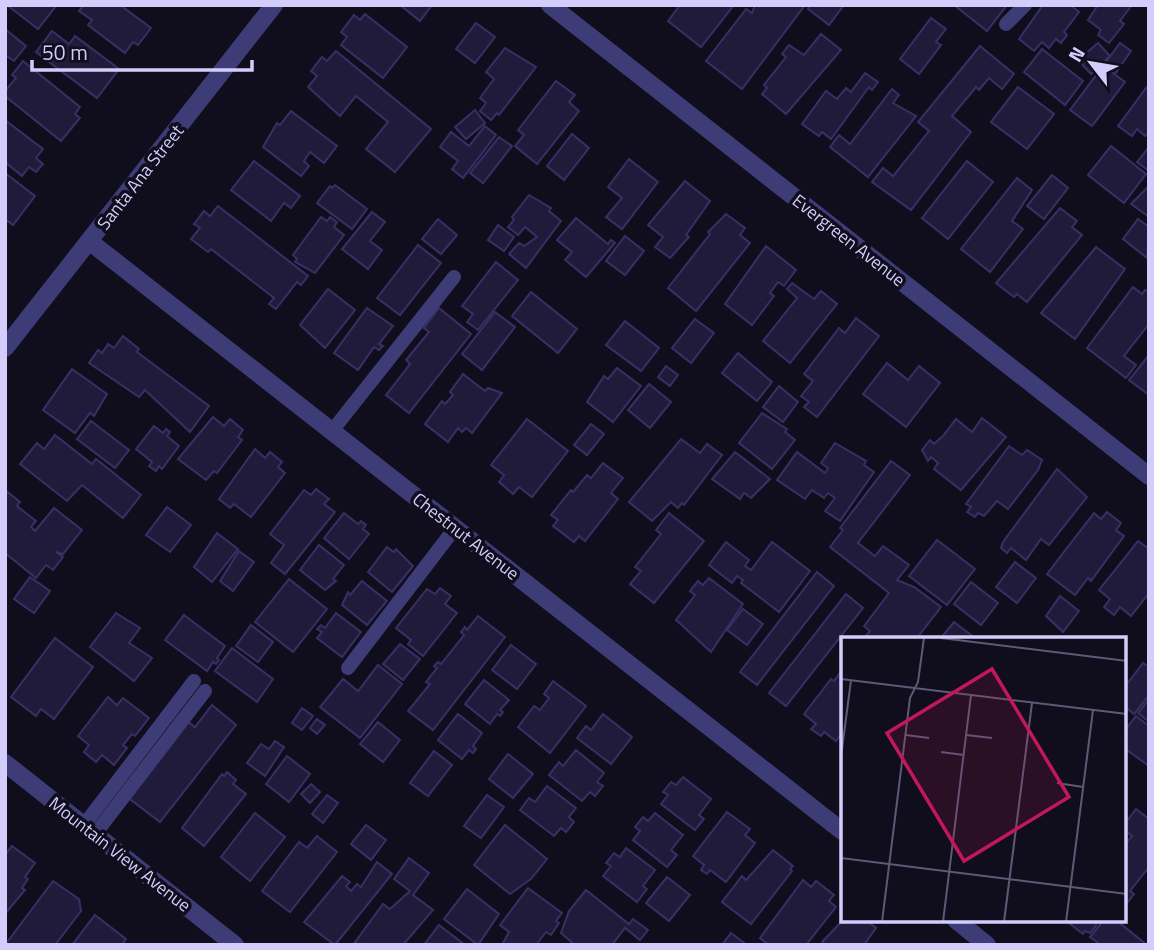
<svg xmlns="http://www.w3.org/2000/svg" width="1154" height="950" viewBox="0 0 1154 950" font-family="'Titillium Web',sans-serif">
<rect width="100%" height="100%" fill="#100d1c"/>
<g fill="#211b3b" stroke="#3a2f65" stroke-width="2">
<path d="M 7,5 L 55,5 L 56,6 L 38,29 Z"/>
<path d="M 84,5 L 120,5 L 151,28 L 138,45 L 133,42 L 125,53 L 88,25 L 92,20 L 79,11 Z"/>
<path d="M 400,5 L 432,5 L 420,21 Z"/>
<path d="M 680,5 L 734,5 L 701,47 L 668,21 Z"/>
<path d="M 755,5 L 805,5 L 742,89 L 706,61 L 746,9 L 752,13 Z"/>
<path d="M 810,5 L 844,5 L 829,25 L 808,9 Z"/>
<path d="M 954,5 L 1007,5 L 987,31 Z"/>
<path d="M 1043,5 L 1070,5 L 1079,12 L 1064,32 L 1067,35 L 1061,43 L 1056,39 L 1049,48 L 1042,42 L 1034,51 L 1019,39 Z"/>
<path d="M 1132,5 L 1120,21 L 1124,24 L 1109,43 L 1098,35 L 1101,30 L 1088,20 L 1098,5 Z"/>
<path d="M 365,14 L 407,47 L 383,78 L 341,45 L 347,37 L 341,32 L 354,15 L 360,20 Z"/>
<path d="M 931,18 L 946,29 L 936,42 L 941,45 L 919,74 L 900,59 Z"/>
<path d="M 476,23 L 495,37 L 475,63 L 456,49 Z"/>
<path d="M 5,29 L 26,46 L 14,61 L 5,55 Z"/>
<path d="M 52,31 L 69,44 L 75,36 L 119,69 L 97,98 L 36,52 Z"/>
<path d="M 821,34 L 841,50 L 786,114 L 762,94 L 767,88 L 764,85 L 786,57 L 782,54 L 789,45 L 804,55 Z"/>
<path d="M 1098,43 L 1110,56 L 1091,74 L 1078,60 Z"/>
<path d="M 1120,43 L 1131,51 L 1115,74 L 1103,66 Z"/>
<path d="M 980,46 L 1014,74 L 1002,89 L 989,78 L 979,90 L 976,87 L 952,116 L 971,132 L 911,210 L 872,182 L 883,168 L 893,176 L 929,131 L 918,122 Z"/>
<path d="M 505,48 L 536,67 L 499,115 L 497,113 L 491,120 L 480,111 L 486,103 L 480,98 L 494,79 L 486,72 Z"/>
<path d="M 1042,49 L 1083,81 L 1065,105 L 1024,72 Z"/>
<path d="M 336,51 L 431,129 L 395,172 L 366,149 L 388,122 L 356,96 L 340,116 L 308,87 L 317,76 L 311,71 L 322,57 L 327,61 Z"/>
<path d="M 23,61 L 80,107 L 75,114 L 80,118 L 61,141 L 5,96 L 5,91 L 16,78 L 12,75 Z"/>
<path d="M 1103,66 L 1125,82 L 1092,126 L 1070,110 Z"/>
<path d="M 865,73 L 878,82 L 872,90 L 869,87 L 831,139 L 822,132 L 819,136 L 802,124 L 826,91 L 837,99 L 846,88 L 851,92 Z"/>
<path d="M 556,81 L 575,95 L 569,102 L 579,111 L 537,164 L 515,146 L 524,135 L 518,130 Z"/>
<path d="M 1149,84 L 1149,132 L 1145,136 L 1137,129 L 1132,136 L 1118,126 Z"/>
<path d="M 1018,87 L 1054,114 L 1027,149 L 991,122 Z"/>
<path d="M 892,89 L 899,95 L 893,103 L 916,116 L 868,177 L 830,147 L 839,135 L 850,144 Z"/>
<path d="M 475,110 L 485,123 L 466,139 L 455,127 Z"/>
<path d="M 291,111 L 337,146 L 324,163 L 310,152 L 304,161 L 309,166 L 301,176 L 263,147 L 277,123 L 280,125 Z"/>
<path d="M 5,120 L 43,149 L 36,158 L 43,164 L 36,172 L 29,167 L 22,176 L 5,162 Z"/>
<path d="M 485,126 L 496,135 L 463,178 L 452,169 L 458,161 L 440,147 L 451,132 L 469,146 Z"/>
<path d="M 572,134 L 589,148 L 564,180 L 547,166 Z"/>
<path d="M 499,137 L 512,146 L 483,183 L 470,173 Z"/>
<path d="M 1111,146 L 1146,174 L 1124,203 L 1088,175 Z"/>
<path d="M 1149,147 L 1149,171 L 1137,162 Z"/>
<path d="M 629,159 L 658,182 L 622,229 L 606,217 L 622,198 L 608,187 Z"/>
<path d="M 254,161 L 300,196 L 291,208 L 284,203 L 271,221 L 231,190 Z"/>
<path d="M 967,161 L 993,182 L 948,239 L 922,218 Z"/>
<path d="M 5,173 L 35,196 L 13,225 L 5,219 Z"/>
<path d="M 1052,175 L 1068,188 L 1044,219 L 1027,206 Z"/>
<path d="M 1017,178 L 1032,190 L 1012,221 L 1023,229 L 990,272 L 961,249 Z"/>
<path d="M 685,181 L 710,201 L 686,235 L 689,237 L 670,258 L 655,247 L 663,237 L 648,225 Z"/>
<path d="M 335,185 L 367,209 L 352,229 L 317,203 L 330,186 L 332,188 Z"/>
<path d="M 1149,186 L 1149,217 L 1131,204 Z"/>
<path d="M 529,195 L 551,208 L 549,211 L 561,221 L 526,268 L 509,254 L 519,243 L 524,246 L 537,237 L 525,227 L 518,235 L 508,227 L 514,220 L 512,217 Z"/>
<path d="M 218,206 L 308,276 L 301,285 L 297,282 L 276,309 L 269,304 L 274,298 L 211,249 L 208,252 L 191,239 L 200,228 L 194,224 L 204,211 L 210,216 Z"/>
<path d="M 1060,208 L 1077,221 L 1072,227 L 1082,235 L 1027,302 L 1017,294 L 1014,297 L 996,283 Z"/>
<path d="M 372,212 L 385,222 L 370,241 L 382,250 L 368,269 L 342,249 Z"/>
<path d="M 726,214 L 745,228 L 740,235 L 750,243 L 696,311 L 668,288 L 710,234 L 708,232 Z"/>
<path d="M 321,217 L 327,221 L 330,217 L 337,222 L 334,227 L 344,235 L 315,273 L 295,262 L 297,259 L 293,255 Z"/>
<path d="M 576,218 L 608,244 L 611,240 L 615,243 L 586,277 L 565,260 L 572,252 L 557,240 Z"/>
<path d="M 438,219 L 457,235 L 441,254 L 422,239 Z"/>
<path d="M 1138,219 L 1149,227 L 1147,258 L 1123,239 Z"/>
<path d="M 498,225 L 514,237 L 504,251 L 488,240 Z"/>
<path d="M 625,236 L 644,251 L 625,275 L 606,261 Z"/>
<path d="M 418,245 L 441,263 L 400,315 L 377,298 Z"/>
<path d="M 766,246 L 796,270 L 784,286 L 778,282 L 770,293 L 774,296 L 752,325 L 725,304 Z"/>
<path d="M 1096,247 L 1125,269 L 1075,339 L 1041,313 Z"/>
<path d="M 496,262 L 518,280 L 478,330 L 467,322 L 473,314 L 462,306 Z"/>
<path d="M 792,283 L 814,299 L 821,291 L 837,304 L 790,363 L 763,341 L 797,298 L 787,289 Z"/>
<path d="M 1133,287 L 1142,294 L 1145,290 L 1149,293 L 1149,324 L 1124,356 L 1136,365 L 1126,378 L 1087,348 Z"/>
<path d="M 328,289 L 355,310 L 325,348 L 300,325 Z"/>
<path d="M 531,292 L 577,329 L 558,353 L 512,316 Z"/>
<path d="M 367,308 L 393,326 L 379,344 L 383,346 L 379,350 L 374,347 L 358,370 L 334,353 Z"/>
<path d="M 439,308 L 471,334 L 409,413 L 386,395 L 410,364 L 406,360 L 429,332 L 424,328 Z"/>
<path d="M 495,312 L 515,327 L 482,370 L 462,354 Z"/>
<path d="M 856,318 L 879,336 L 817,417 L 804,407 L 809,402 L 801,396 L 813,381 L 804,374 L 839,328 L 845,333 Z"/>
<path d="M 695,319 L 714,333 L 691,363 L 672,348 Z"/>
<path d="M 625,321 L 659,348 L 641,371 L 606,345 Z"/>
<path d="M 123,336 L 139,349 L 137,352 L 209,406 L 190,432 L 145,390 L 139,397 L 89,363 L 98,350 L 102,353 L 108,344 L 114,348 Z"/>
<path d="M 738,353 L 772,382 L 757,401 L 722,373 Z"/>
<path d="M 1149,355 L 1149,395 L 1129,380 Z"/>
<path d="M 887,363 L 908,380 L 919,366 L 940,383 L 906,427 L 863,394 Z"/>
<path d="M 666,366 L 678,375 L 670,386 L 658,377 Z"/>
<path d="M 617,368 L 641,386 L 613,422 L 587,402 L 604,376 L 608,379 Z"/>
<path d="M 72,369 L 107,394 L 94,416 L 90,413 L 75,433 L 43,410 Z"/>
<path d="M 463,374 L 485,391 L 488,388 L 502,393 L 472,433 L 466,428 L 462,432 L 458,428 L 448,442 L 425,424 L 442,401 L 445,404 L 453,395 L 450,392 Z"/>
<path d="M 649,384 L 671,402 L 650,428 L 628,410 Z"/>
<path d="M 779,386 L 798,402 L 783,422 L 763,407 Z"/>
<path d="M 762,413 L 787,429 L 785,432 L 795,440 L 772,469 L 739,443 Z"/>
<path d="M 213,417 L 224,426 L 230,419 L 243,430 L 238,437 L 242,440 L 217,473 L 214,471 L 206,480 L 178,459 Z"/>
<path d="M 982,418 L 1006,437 L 961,490 L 934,469 L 938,463 L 931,457 L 928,461 L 922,450 L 930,440 L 934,444 L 943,436 L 956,419 L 972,432 Z"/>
<path d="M 527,419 L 568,451 L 532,497 L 519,487 L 513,494 L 499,482 L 504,475 L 491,465 Z"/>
<path d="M 91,421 L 129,450 L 115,468 L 77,439 Z"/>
<path d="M 591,424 L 604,434 L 587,455 L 574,445 Z"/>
<path d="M 154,426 L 163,433 L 166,429 L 170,432 L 167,436 L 179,446 L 162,469 L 159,466 L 156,471 L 149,466 L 152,462 L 136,449 Z"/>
<path d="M 55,435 L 92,464 L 96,459 L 141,495 L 123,518 L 82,485 L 67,501 L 20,464 L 37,443 L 44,449 Z"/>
<path d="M 681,439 L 700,453 L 707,444 L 722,455 L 684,505 L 682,503 L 678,508 L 671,502 L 652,521 L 629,502 Z"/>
<path d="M 835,443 L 866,461 L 864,465 L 874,472 L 840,521 L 825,511 L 835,498 L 828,493 L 824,498 L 812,490 L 805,499 L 777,480 L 797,452 L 825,473 L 828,468 L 821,463 Z"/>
<path d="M 1009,446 L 1022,455 L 1027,450 L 1042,460 L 1038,470 L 1008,509 L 997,501 L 984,516 L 978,513 L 975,517 L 967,512 L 971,507 L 966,504 Z"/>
<path d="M 255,449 L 265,458 L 270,452 L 282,462 L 278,467 L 285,473 L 251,517 L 234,504 L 230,508 L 219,499 Z"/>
<path d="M 735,452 L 770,479 L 751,498 L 744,493 L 740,499 L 712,479 Z"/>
<path d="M 891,461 L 910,475 L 858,543 L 875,556 L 883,546 L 909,565 L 897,580 L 914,587 L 941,607 L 917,638 L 864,638 L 870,631 L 864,626 L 889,593 L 830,547 L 843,530 L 840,528 Z"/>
<path d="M 603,463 L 623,478 L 611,493 L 618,499 L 585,541 L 579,536 L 574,542 L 553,526 L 558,520 L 551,515 L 571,490 L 573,492 L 587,475 L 591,478 Z"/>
<path d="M 1057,469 L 1087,497 L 1049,545 L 1041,539 L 1026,560 L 1011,548 L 1007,553 L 1001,548 L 1003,542 Z"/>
<path d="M 316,489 L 329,499 L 324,504 L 335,512 L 285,574 L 271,563 L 284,545 L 270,534 L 304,490 L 311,495 Z"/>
<path d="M 5,490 L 20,502 L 17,506 L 36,521 L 31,527 L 35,531 L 54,508 L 82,530 L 63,554 L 56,552 L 63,557 L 53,570 L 46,565 L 36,578 L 5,553 Z"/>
<path d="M 167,507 L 191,525 L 170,552 L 146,535 Z"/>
<path d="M 1107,512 L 1121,523 L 1116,530 L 1124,536 L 1091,581 L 1088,578 L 1075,595 L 1047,574 L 1094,513 L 1101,519 Z"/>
<path d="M 344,513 L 358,524 L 361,521 L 366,525 L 363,529 L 369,534 L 349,559 L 324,538 Z"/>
<path d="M 669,513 L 704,541 L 654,603 L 630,584 L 641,571 L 635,567 L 661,534 L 656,530 Z"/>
<path d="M 217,533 L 238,549 L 212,582 L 194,567 Z"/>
<path d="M 937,540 L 975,569 L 947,605 L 909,576 Z"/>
<path d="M 1138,541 L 1149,549 L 1149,593 L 1131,616 L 1120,607 L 1114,615 L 1104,607 L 1110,599 L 1099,590 Z"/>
<path d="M 726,542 L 749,560 L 745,566 L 751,570 L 772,542 L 810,571 L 779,612 L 741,583 L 743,580 L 737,576 L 732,583 L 709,565 Z"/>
<path d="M 319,545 L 344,565 L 333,579 L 336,581 L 325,590 L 300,570 Z"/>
<path d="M 387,547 L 394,552 L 396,549 L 413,566 L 392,592 L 368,572 Z"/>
<path d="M 239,551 L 254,562 L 233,591 L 220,581 Z"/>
<path d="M 1015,562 L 1036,578 L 1017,603 L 996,587 Z"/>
<path d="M 817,572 L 834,586 L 757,685 L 740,672 Z"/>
<path d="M 30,577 L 50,591 L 34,613 L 14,599 Z"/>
<path d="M 709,578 L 743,604 L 711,652 L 676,620 L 695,595 L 690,591 L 698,581 L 703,585 Z"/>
<path d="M 289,579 L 327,609 L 293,652 L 255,622 Z"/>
<path d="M 362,581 L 387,601 L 367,625 L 342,605 L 348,592 L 350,595 Z"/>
<path d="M 971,582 L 998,603 L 981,625 L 954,604 Z"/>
<path d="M 440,588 L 451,596 L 445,604 L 457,613 L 423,656 L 408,644 L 411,640 L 396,628 L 427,589 L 435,594 Z"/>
<path d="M 846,594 L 863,608 L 786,706 L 769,693 Z"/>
<path d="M 1060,596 L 1079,611 L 1063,632 L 1046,616 Z"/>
<path d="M 743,609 L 763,624 L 747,645 L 727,630 Z"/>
<path d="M 116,613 L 140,628 L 129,643 L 152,658 L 134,681 L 90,647 Z"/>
<path d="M 336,613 L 361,632 L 342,657 L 317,638 L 322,632 L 317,629 L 321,625 L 325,628 Z"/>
<path d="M 184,615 L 225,646 L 217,658 L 219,660 L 216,664 L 213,662 L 207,671 L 165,640 Z"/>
<path d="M 478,616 L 505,637 L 433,730 L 408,711 L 430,684 L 426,682 L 437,668 L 434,666 L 438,662 L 441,664 L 464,635 L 461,632 L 465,627 L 467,630 Z"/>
<path d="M 954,622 L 975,638 L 941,638 Z"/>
<path d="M 251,625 L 273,642 L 258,662 L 236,646 Z"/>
<path d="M 55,638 L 93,667 L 54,719 L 41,709 L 36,716 L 11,697 Z"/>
<path d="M 400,644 L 420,659 L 403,680 L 383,664 Z"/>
<path d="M 511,645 L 536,664 L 517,689 L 492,670 Z"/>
<path d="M 232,648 L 273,679 L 257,702 L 215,671 Z"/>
<path d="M 1143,663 L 1149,667 L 1149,695 L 1134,714 L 1124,706 L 1124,688 Z"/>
<path d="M 378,665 L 402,684 L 360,738 L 320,707 L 343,679 L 358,691 Z"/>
<path d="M 842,670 L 842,733 L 836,741 L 824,732 L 821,736 L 811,729 L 816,724 L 804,714 L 831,679 L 834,681 Z"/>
<path d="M 484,680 L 509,700 L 500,710 L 503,712 L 500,716 L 497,714 L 490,724 L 465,704 Z"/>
<path d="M 553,681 L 586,706 L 550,753 L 518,727 L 534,706 L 540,710 L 549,698 L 544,694 Z"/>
<path d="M 108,697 L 117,705 L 123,698 L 149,718 L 135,736 L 132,734 L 123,745 L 127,748 L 114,765 L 102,755 L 96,762 L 84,752 L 89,745 L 78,736 Z"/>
<path d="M 1149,699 L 1149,722 L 1138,713 Z"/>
<path d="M 212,705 L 236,725 L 160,822 L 127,797 L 187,721 L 195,727 Z"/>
<path d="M 302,708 L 313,716 L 302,730 L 292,723 Z"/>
<path d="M 458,714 L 482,733 L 473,746 L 476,749 L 473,753 L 469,750 L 462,759 L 438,740 Z"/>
<path d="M 603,714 L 632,737 L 611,764 L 577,738 L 586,726 L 591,730 Z"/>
<path d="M 1136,716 L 1149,726 L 1149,766 L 1124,748 L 1124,732 Z"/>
<path d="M 317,719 L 325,725 L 317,734 L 310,728 Z"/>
<path d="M 378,722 L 400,740 L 383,762 L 360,744 Z"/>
<path d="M 275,741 L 284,747 L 265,776 L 247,763 L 261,744 L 269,749 Z"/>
<path d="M 576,750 L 604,773 L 597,782 L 603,786 L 595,796 L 590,792 L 582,801 L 549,775 L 559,762 L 563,766 Z"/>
<path d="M 434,751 L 452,765 L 428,796 L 410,783 Z"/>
<path d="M 508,754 L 533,774 L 513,798 L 489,779 Z"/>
<path d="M 287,756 L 310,774 L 289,802 L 266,784 Z"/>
<path d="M 227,772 L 236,780 L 233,784 L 246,794 L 204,846 L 182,828 L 222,774 L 224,776 Z"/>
<path d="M 683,777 L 711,799 L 699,815 L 704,819 L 695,830 L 661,804 L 668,795 L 663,792 L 671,782 L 676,785 Z"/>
<path d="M 311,784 L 320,792 L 310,803 L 301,794 Z"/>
<path d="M 547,786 L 576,808 L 569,817 L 574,822 L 566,832 L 561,828 L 554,836 L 520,810 L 529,798 L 535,802 Z"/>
<path d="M 327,795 L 338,803 L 323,823 L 312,814 Z"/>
<path d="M 487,795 L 504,807 L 481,838 L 464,826 Z"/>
<path d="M 1136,809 L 1149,819 L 1149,867 L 1130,891 L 1134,894 L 1124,907 L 1124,846 L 1132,836 L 1124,830 L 1124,825 Z"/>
<path d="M 727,812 L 750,829 L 745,835 L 755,843 L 726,882 L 710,870 L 707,874 L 701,870 L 704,865 L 693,856 Z"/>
<path d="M 255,813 L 285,837 L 250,881 L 221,857 Z"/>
<path d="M 655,813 L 683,835 L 671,850 L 677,855 L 667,867 L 633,840 L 640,831 L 635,827 L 643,817 L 648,821 Z"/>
<path d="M 366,825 L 386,840 L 371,860 L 351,844 Z"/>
<path d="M 505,825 L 547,859 L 531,879 L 510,894 L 474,865 Z"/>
<path d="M 317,836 L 337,852 L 290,912 L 262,891 L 299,842 L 307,848 Z"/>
<path d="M 12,846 L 35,863 L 25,877 L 28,879 L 22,888 L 25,890 L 5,914 L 5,855 Z"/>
<path d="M 626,848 L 655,870 L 643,886 L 647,889 L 637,902 L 603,876 L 611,866 L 606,863 L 614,853 L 620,857 Z"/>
<path d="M 773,850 L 793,866 L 790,869 L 792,871 L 751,924 L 722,902 L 742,876 L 746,880 Z"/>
<path d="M 409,858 L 429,873 L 413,895 L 433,910 L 403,945 L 353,945 L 383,904 L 390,909 L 410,891 L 394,879 Z"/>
<path d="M 377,862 L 392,874 L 335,945 L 304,922 L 342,876 L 350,882 L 346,886 L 351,891 L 357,884 L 361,887 Z"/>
<path d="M 667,877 L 690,895 L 669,921 L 646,903 Z"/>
<path d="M 803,880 L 811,887 L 816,881 L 834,895 L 829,901 L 836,907 L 806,945 L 769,945 L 760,938 Z"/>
<path d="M 53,881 L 79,899 L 81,911 L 55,945 L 5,945 Z"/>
<path d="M 528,888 L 562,913 L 556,921 L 559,923 L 551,935 L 546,932 L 536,945 L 502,945 L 509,932 L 500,925 Z"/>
<path d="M 467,889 L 499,914 L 478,945 L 444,919 Z"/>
<path d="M 586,890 L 629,924 L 633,919 L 648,930 L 640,940 L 625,928 L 612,945 L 575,945 L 561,933 L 569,911 Z"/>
<path d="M 95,915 L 126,939 L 122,945 L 72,945 Z"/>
<path d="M 843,920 L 866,920 L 876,928 L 864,945 L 826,945 L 822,942 Z"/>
<path d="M 1065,920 L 1096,920 L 1096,926 L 1090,933 L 1085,931 L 1083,934 Z"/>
<path d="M 1104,920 L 1116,920 L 1147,945 L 1101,945 L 1090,937 Z"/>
<path d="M 439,925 L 465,945 L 424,945 Z"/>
<path d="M 731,933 L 747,945 L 722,945 Z"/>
</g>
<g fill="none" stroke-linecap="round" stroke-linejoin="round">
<g stroke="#3e3c77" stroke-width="14">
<path d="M 1006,24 L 1025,5"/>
<path d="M 332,431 L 454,277"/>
<path d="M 348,668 L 455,528"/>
<path d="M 84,825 L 194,681"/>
<path d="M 95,834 L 205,691"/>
</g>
<g stroke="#3e3c77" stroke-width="18">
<path d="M 550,5 L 1149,476"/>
<path d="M 89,241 L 842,831"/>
<path d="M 5,763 L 235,945"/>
<path d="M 956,920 L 987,945"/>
</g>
<path stroke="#3e3c77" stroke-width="18" d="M 5,348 L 274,5"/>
</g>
<g text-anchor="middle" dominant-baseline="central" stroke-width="7" stroke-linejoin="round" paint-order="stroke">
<g font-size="18" fill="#d2cdfa" stroke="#100d1c">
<text transform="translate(140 177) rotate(-52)">Santa Ana Street</text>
<text transform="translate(849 240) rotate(38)">Evergreen Avenue</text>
<text transform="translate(466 536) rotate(38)">Chestnut Avenue</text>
<text transform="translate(120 854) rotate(38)">Mountain View Avenue</text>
</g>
</g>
<g transform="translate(841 637)">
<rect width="285" height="285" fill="#100d1c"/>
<path fill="none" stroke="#5e5a75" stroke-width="2" d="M 100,1 L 286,24M 0,42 L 286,77M 65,98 L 88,101M 125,98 L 151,101M 100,115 L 123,118M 0,120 L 10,43M 216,146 L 242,150M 0,221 L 286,257M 41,285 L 69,61 L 77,45 L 83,1M 102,285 L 130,58M 163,285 L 191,66M 225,285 L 252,73"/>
<path fill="#c2185b" fill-opacity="0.15" stroke="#c2185b" stroke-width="3.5" d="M 151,32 L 228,160 L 123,224 L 46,96 Z"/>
<rect width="285" height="285" fill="none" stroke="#d2cdfa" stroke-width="3.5"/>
</g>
<rect width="1154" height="950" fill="none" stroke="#d2cdfa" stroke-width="14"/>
<g transform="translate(1091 63) rotate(301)" stroke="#100d1c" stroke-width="5" paint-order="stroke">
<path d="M0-5L12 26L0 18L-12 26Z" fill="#d2cdfa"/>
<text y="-10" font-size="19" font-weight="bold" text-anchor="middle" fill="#d2cdfa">N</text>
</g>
<path d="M32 60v10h220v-10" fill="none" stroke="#d2cdfa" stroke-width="3.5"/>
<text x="42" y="60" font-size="21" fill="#d2cdfa" stroke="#100d1c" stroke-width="5" paint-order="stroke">50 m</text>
</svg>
